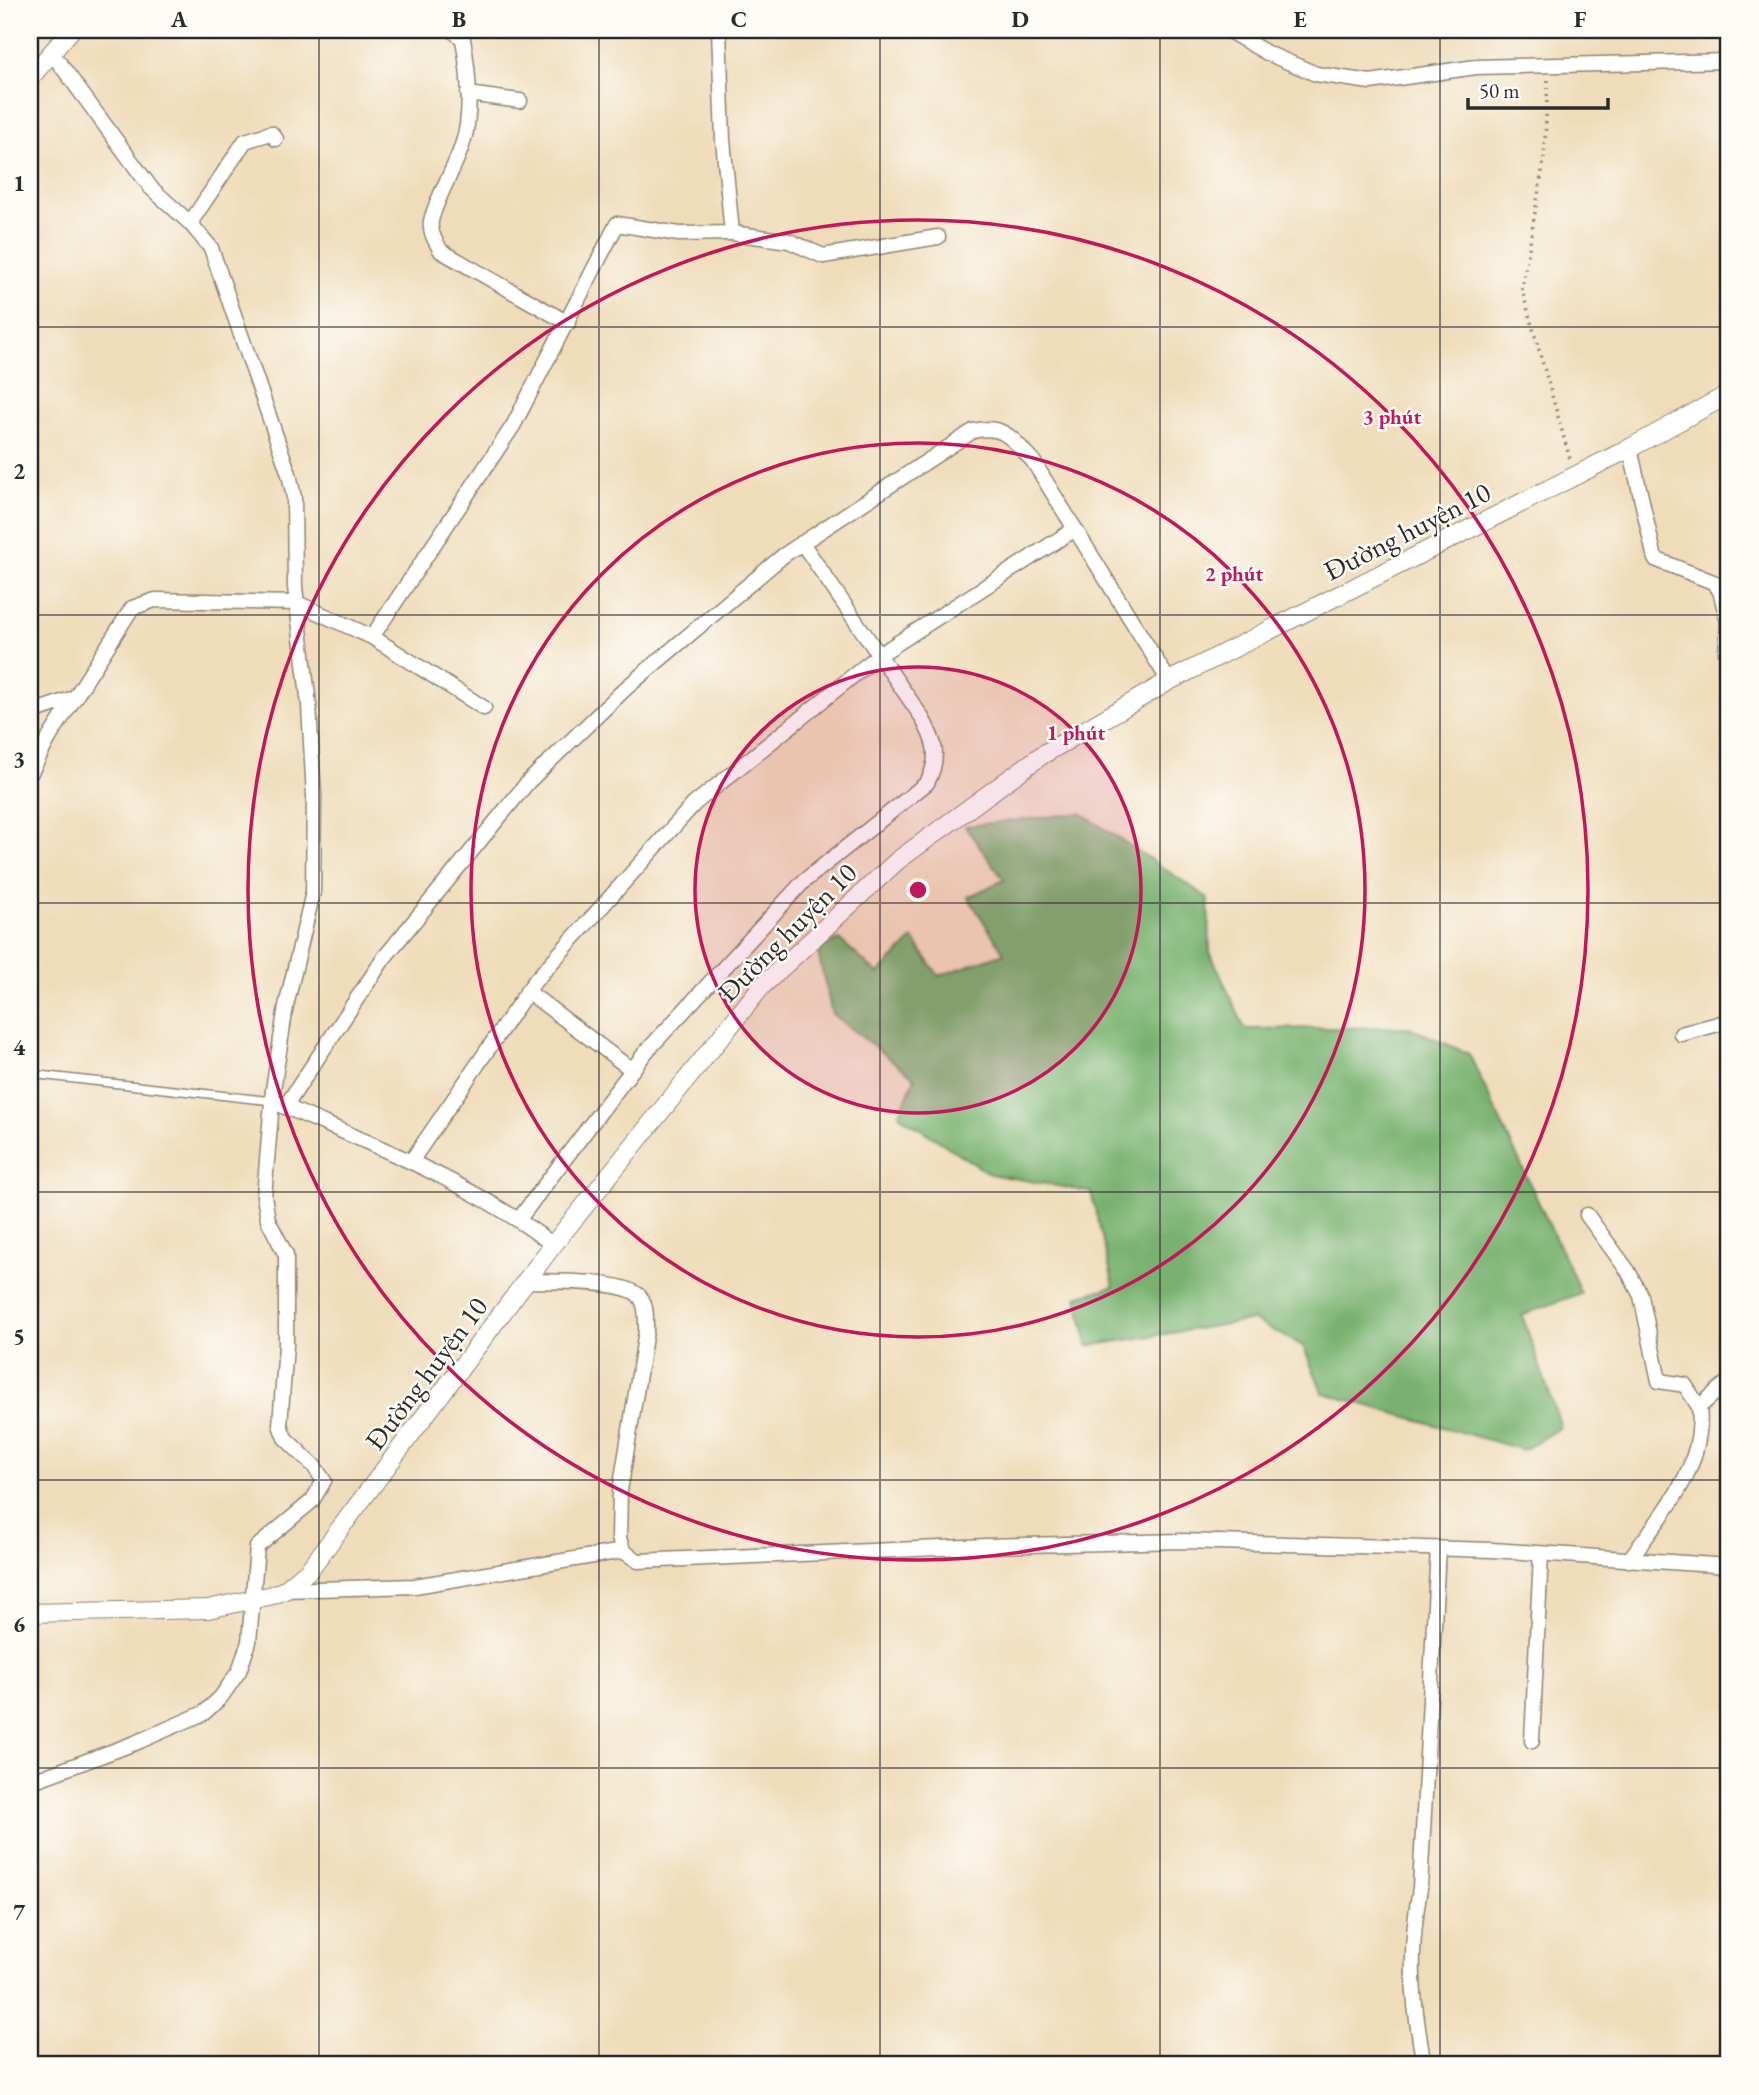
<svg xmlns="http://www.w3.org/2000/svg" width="1759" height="2095" viewBox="0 0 1759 2095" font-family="'EB Garamond',serif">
<rect width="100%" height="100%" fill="#fdfcf7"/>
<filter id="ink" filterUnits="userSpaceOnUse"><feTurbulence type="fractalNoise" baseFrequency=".0143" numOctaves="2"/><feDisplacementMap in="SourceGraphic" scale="14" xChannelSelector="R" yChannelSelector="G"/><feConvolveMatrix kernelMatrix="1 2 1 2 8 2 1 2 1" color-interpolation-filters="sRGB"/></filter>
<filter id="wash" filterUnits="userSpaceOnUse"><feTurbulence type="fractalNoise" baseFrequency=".00686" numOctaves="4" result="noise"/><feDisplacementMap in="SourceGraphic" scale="28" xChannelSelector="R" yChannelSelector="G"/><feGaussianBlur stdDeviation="1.57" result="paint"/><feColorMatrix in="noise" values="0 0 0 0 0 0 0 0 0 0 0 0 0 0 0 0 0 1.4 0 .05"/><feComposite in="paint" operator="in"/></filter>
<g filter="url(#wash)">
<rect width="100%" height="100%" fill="#efdcba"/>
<path fill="#79b270" stroke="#526e4e" stroke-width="2" d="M 1081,813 L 1208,898 L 1210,952 L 1245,1029 L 1409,1027 L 1469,1054 L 1581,1293 L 1522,1315 L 1561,1427 L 1523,1450 L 1323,1393 L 1303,1346 L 1253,1320 L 1088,1346 L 1077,1297 L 1114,1286 L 1091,1192 L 990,1174 L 899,1115 L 915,1078 L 832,1014 L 817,948 L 840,940 L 878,974 L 913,939 L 939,976 L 1004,953 L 968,897 L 1004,880 L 965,826 Z"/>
</g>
<g filter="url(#ink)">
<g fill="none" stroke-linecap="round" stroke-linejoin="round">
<defs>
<path id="service" d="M 30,1074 L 272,1101"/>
<g id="minor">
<path d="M 452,30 L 463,39 C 468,67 471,96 467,125 C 462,160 438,191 431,221 C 429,232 436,242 441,251 L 568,323"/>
<path d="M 1227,30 L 1267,53 L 1316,74 L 1370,82 L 1476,67 L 1729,61"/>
<path d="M 468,94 L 520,101"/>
<path d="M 190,223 L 245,141 L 271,133 L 276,139"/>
<path d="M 732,233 L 789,241 L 823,256 L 938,237"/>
<path d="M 1630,448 L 1655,559 L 1713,582 L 1720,591 L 1728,622 L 1726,653 L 1729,660"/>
<path d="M 372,637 L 513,426 L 617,224 L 679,234 L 732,233 L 723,140 L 719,30"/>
<path d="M 30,713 L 76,697"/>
<path d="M 30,774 L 49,738 L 132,608 L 155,600 L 297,603 L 372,637 L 484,708"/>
<path d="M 527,991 L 632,1070"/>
<path d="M 1681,1034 L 1729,1021"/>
<path d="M 277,1103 C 372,1145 470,1181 553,1245"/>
<path d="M 285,1107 L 384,958 L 528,782 L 626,688 L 784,555 L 973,431 C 1005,424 1012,439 1033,461 L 1169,681"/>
<path d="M 412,1160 L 534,982 L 694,804 L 879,655 L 1075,529"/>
<path d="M 1587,1215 L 1628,1271 L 1641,1296 L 1659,1381 L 1685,1385 L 1699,1407"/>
<path d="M 519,1219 L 645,1053 L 804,881 L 927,783 C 941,756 935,741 921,716 L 802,543"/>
<path d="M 527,1281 C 551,1282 628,1279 641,1298 C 647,1307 646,1320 646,1331 L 620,1491 L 619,1538 L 623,1551 L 638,1561 L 987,1546 L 1181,1541 L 1492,1550 L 1729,1566"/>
<path d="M 1629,1560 C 1662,1514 1706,1468 1699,1407 L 1729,1381"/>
<path d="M 285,1590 L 415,1586 L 623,1551"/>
<path d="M 1532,1741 L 1541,1554"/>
<path d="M 30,1782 L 135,1743 L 204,1713 L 221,1697 L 239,1671 L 249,1642 L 257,1547 L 312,1501 L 324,1481 L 314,1466 L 285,1438 L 280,1425 L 286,1345 L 286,1255 L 268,1220 L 264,1196 L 273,1090 L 286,1006 L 313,892 L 314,797 L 309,705 L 295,587 L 294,497 L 289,474 L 211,248 L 190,223 L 151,188 L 52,53"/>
<path d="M 1424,2065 C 1412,1998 1408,1956 1420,1888 L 1438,1548"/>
</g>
<g id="tertiary">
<path d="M 30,78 L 71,30"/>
<path d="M 30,1613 L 208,1609 L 273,1595 L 285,1590 L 309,1570 L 553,1245 L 762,986 L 897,861 L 1042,755 L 1169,681 L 1630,448 L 1729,394"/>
</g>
</defs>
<use href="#service" stroke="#8d8472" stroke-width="10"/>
<use href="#minor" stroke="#8d8472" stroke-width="17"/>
<use href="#tertiary" stroke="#8d8472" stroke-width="20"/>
<path stroke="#8d8472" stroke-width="3.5" stroke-dasharray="2 5" stroke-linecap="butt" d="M 1548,80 L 1544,159 L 1522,290 L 1570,459"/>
<use href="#service" stroke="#fff" stroke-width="7"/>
<use href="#minor" stroke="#fff" stroke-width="14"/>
<use href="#tertiary" stroke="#fff" stroke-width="18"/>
</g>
</g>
<path fill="none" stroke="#2b2b2b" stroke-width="2" stroke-opacity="0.55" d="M 319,30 L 319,2065M 599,30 L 599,2065M 880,30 L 880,2065M 1160,30 L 1160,2065M 1440,30 L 1440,2065M 30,327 L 1729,327M 30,615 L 1729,615M 30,903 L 1729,903M 30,1192 L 1729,1192M 30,1480 L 1729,1480M 30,1768 L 1729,1768"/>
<circle cx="918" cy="890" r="223" fill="#c2185b" fill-opacity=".12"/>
<g fill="none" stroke="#c2185b" stroke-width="3.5">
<circle cx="918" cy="890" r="223"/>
<circle cx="918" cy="890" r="447"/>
<circle cx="918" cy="890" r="670"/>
</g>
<g text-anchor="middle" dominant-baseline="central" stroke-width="5" stroke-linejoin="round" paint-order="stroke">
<g font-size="28" fill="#2b2b2b" stroke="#fdfcf7">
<text transform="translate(1407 531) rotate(-27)">Đường huyện 10</text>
<text transform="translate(787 932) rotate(-45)">Đường huyện 10</text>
<text transform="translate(426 1373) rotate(-53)">Đường huyện 10</text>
</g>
</g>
<circle cx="918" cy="890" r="10" fill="#c2185b" stroke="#fdfcf7" stroke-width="3.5"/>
<g font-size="21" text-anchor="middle" font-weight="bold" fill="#c2185b" stroke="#fdfcf7" stroke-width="5" stroke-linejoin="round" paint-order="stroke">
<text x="1392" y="424">3 phút</text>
<text x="1234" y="581">2 phút</text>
<text x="1076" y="740">1 phút</text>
</g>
<rect width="1759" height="2095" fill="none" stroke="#fdfcf7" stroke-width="77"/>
<path d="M1468 98v10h140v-10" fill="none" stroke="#2b2b2b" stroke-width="3.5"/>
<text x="1479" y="98" font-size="21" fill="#2b2b2b" stroke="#fdfcf7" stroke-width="5" paint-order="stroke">50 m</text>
<rect x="38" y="38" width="1682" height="2018" fill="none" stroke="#2b2b2b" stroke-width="2.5"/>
<g font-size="23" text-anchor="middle" font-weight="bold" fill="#2b2b2b">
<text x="179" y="27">A</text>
<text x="459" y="27">B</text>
<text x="739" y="27">C</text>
<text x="1020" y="27">D</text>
<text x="1300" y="27">E</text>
<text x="1580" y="27">F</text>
<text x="19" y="191">1</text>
<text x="19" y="479">2</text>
<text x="19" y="767">3</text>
<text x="19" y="1055">4</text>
<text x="19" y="1344">5</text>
<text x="19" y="1632">6</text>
<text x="19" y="1920">7</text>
</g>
</svg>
